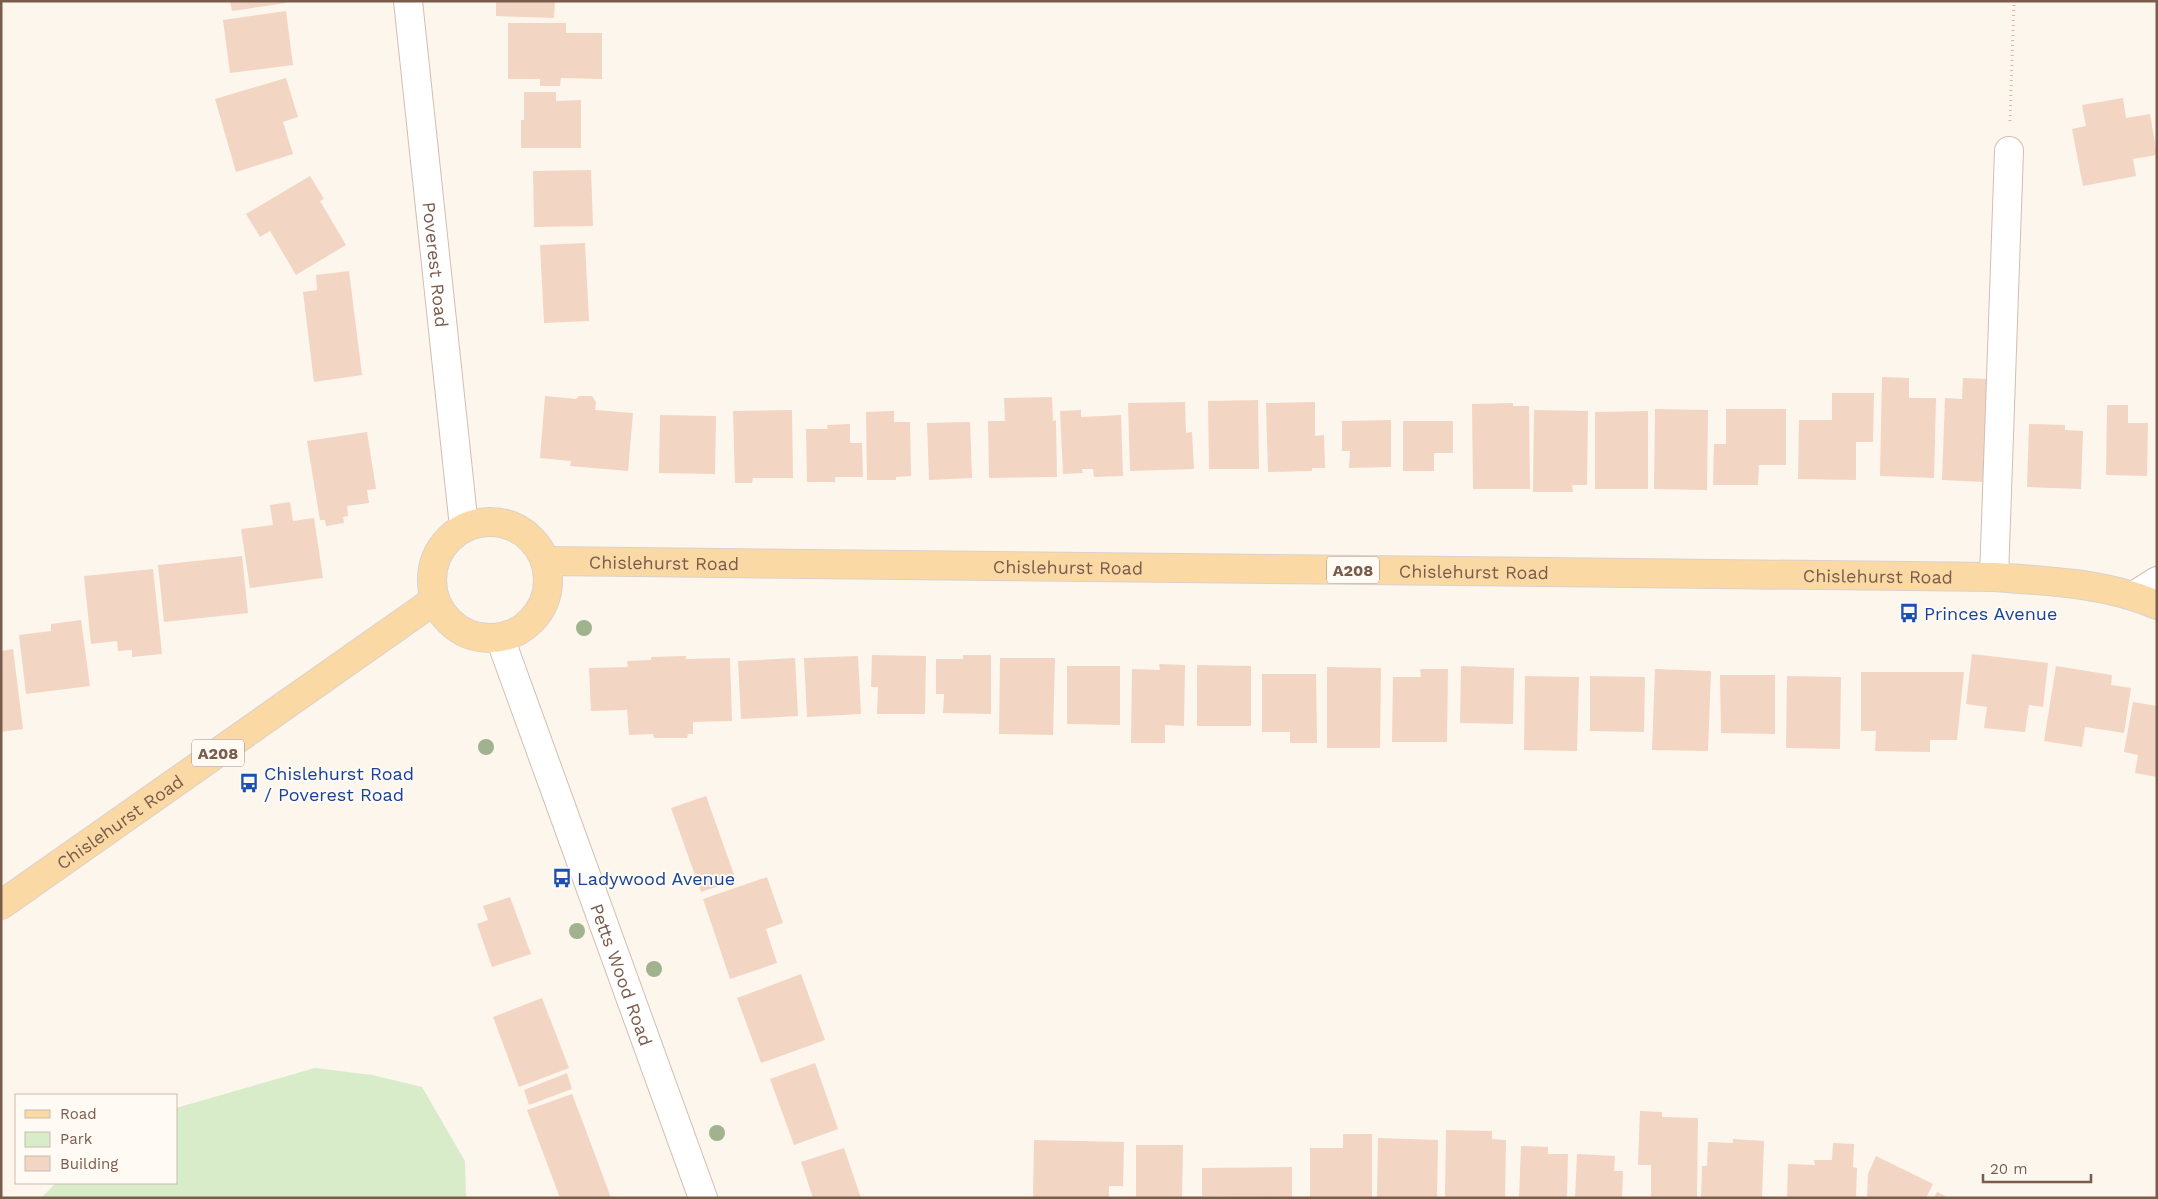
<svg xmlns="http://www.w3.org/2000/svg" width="2158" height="1199" viewBox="0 0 2158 1199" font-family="'Work Sans',sans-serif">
<rect width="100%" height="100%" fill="#fdf6ec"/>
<path fill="#d8ecc9" d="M 315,1068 L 372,1075 L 422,1087 L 465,1161 L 466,1198 L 41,1198 L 56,1183 L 176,1183 L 176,1108 Z"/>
<g fill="#f3d5c3">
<path d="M 230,1 L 285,1 L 286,3 L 232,11 Z"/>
<path d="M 496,1 L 555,1 L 554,18 L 496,16 Z"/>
<path d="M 286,11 L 293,65 L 230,73 L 223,20 Z"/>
<path d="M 508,23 L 566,23 L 566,33 L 602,33 L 602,79 L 561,78 L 560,86 L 540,86 L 540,79 L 508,79 Z"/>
<path d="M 286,78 L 298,117 L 283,122 L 293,154 L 236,172 L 215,99 Z"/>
<path d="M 524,92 L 556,92 L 556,101 L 581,100 L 581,148 L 521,148 L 521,120 L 524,120 Z"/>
<path d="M 2123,98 L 2126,118 L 2150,114 L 2157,155 L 2133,159 L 2136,176 L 2083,186 L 2072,129 L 2086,126 L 2082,105 Z"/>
<path d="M 591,170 L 593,226 L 534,227 L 533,171 Z"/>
<path d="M 310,176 L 324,199 L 320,201 L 346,245 L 296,275 L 270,231 L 260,237 L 246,214 Z"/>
<path d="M 585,243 L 589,321 L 544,323 L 540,245 Z"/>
<path d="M 349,271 L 362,375 L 314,382 L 303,292 L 317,290 L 316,275 Z"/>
<path d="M 1882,377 L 1909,378 L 1909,398 L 1936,398 L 1934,478 L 1880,476 Z"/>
<path d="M 1963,378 L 1989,379 L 1985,482 L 1942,480 L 1945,398 L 1962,399 Z"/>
<path d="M 1832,393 L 1874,393 L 1873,442 L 1856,442 L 1856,480 L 1798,479 L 1799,420 L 1832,420 Z"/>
<path d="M 545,396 L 576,399 L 579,396 L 592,396 L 596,402 L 595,410 L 633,413 L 628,471 L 570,466 L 571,461 L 540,458 Z"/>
<path d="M 1052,397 L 1053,421 L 1056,420 L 1057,477 L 989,478 L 988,421 L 1005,421 L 1004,398 Z"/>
<path d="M 1258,400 L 1259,469 L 1209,469 L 1208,401 Z"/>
<path d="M 1185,402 L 1186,433 L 1192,432 L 1194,469 L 1130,471 L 1128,403 Z"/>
<path d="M 1315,402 L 1315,436 L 1324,435 L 1325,468 L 1312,468 L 1312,471 L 1268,472 L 1266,403 Z"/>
<path d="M 1513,403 L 1513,406 L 1529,406 L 1530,489 L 1473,489 L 1472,404 Z"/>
<path d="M 2107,405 L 2128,405 L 2128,423 L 2148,423 L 2147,476 L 2106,475 Z"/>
<path d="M 1655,409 L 1708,410 L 1707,490 L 1654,489 Z"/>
<path d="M 1726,409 L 1786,409 L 1786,465 L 1759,465 L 1758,485 L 1713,485 L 1714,444 L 1726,444 Z"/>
<path d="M 792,410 L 793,478 L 753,478 L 752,483 L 735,483 L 733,411 Z"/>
<path d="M 1081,410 L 1081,417 L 1121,415 L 1123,476 L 1094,477 L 1093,469 L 1082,469 L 1083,473 L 1063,474 L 1060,411 Z"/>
<path d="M 1534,410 L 1588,411 L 1587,485 L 1572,485 L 1573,492 L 1533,492 Z"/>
<path d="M 894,411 L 894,422 L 910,422 L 911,476 L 896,477 L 896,480 L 867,480 L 866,412 Z"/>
<path d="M 1648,411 L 1648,489 L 1595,489 L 1595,412 Z"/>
<path d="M 660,415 L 716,416 L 715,474 L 659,473 Z"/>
<path d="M 1391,420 L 1391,467 L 1349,468 L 1350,451 L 1342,451 L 1342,421 Z"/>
<path d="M 1403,421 L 1453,421 L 1453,453 L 1434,453 L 1434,471 L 1403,471 Z"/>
<path d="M 970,422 L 972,478 L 929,480 L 927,423 Z"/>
<path d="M 850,424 L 850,443 L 862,443 L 863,477 L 835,477 L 835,482 L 807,482 L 806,429 L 828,429 L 827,425 Z"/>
<path d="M 2029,424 L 2065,425 L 2065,430 L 2083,431 L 2081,489 L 2027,487 Z"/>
<path d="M 367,432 L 376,489 L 367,490 L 369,503 L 347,506 L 348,516 L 343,517 L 344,523 L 326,526 L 325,520 L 320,520 L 307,441 Z"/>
<path d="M 290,502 L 293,521 L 314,518 L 323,578 L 250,588 L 241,529 L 273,525 L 270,505 Z"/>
<path d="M 242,556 L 248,613 L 164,622 L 158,565 Z"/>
<path d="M 153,569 L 162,654 L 132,657 L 132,650 L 118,651 L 117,641 L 91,644 L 84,576 Z"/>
<path d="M 81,620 L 90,686 L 26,694 L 19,635 L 51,631 L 51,624 Z"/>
<path d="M 13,649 L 23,729 L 1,732 L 1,651 Z"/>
<path d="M 1972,654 L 2048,663 L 2043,707 L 2029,705 L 2025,732 L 1984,728 L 1987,707 L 1966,704 Z"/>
<path d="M 872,655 L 926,656 L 925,714 L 877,714 L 878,687 L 871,687 Z"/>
<path d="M 963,655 L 991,655 L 991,714 L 943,713 L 944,694 L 936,694 L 936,659 L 963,659 Z"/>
<path d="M 686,656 L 686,659 L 730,658 L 732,721 L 693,722 L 693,734 L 688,734 L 687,738 L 654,738 L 653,734 L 629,735 L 627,710 L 591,711 L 589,668 L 628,667 L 627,661 L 651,660 L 651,657 Z"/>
<path d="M 858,656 L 861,714 L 807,717 L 804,658 Z"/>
<path d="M 795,658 L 798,716 L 741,719 L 738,661 Z"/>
<path d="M 1000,658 L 1055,658 L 1053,735 L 999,734 Z"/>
<path d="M 1159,664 L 1185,665 L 1184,726 L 1165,725 L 1165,743 L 1131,743 L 1132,669 L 1160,670 Z"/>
<path d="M 1197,665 L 1251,666 L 1251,726 L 1197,726 Z"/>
<path d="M 1067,666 L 1120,666 L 1120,725 L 1067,724 Z"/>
<path d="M 1461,666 L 1514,668 L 1513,724 L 1460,723 Z"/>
<path d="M 2056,666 L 2112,675 L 2111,685 L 2131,688 L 2124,733 L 2085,727 L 2082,747 L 2044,741 Z"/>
<path d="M 1327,667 L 1381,668 L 1380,748 L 1327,748 Z"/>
<path d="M 1420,669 L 1448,669 L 1447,742 L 1392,742 L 1393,677 L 1421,677 Z"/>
<path d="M 1655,669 L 1711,671 L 1708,751 L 1652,750 Z"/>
<path d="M 1861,672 L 1964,672 L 1957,740 L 1930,740 L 1930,752 L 1875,751 L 1876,731 L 1861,731 Z"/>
<path d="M 1262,674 L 1316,674 L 1317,743 L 1290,743 L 1290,732 L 1262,732 Z"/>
<path d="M 1720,675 L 1775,675 L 1775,734 L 1721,733 Z"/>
<path d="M 1525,676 L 1579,677 L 1577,751 L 1524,750 Z"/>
<path d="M 1590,676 L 1645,677 L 1644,732 L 1590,731 Z"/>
<path d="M 1787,676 L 1841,677 L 1840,749 L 1786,748 Z"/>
<path d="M 2133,702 L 2157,706 L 2157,777 L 2135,773 L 2138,755 L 2124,752 Z"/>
<path d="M 706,796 L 736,880 L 701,892 L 671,808 Z"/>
<path d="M 767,877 L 783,923 L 766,929 L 777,963 L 730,979 L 703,899 Z"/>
<path d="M 510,897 L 531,954 L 492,967 L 477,924 L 488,920 L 483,906 Z"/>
<path d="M 801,974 L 825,1040 L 761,1063 L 737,998 Z"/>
<path d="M 542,998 L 569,1068 L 519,1087 L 493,1017 Z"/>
<path d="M 815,1063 L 838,1129 L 794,1145 L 770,1079 Z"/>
<path d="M 567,1073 L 572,1089 L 529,1105 L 524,1090 Z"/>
<path d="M 572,1094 L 591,1144 L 611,1198 L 560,1198 L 527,1110 Z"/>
<path d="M 1640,1111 L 1662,1112 L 1662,1117 L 1698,1118 L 1697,1198 L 1651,1198 L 1651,1165 L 1638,1165 Z"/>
<path d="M 1446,1130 L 1492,1131 L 1492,1139 L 1506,1140 L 1505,1198 L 1445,1198 Z"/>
<path d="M 1343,1134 L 1372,1134 L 1372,1198 L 1310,1198 L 1310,1148 L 1343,1148 Z"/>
<path d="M 1378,1138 L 1438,1140 L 1437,1198 L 1377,1198 Z"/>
<path d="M 1733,1139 L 1764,1141 L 1762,1198 L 1701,1198 L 1702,1166 L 1707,1166 L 1708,1142 L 1733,1143 Z"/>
<path d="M 1034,1140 L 1124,1142 L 1123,1186 L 1109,1186 L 1109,1198 L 1033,1198 Z"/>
<path d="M 1833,1143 L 1854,1144 L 1853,1167 L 1857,1168 L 1856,1198 L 1787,1198 L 1788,1164 L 1815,1165 L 1814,1160 L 1832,1160 Z"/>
<path d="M 1136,1145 L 1183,1145 L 1182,1198 L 1136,1198 Z"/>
<path d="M 1521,1146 L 1548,1147 L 1548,1154 L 1568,1154 L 1567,1198 L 1519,1198 Z"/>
<path d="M 844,1148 L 861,1198 L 813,1198 L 801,1162 Z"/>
<path d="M 1577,1154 L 1615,1156 L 1614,1171 L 1623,1171 L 1622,1198 L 1575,1198 Z"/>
<path d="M 1876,1156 L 1933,1184 L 1926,1198 L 1867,1198 L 1868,1174 Z"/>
<path d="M 1292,1167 L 1292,1197 L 1202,1196 L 1202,1168 Z"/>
<path d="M 1937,1192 L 1949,1198 L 1934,1198 Z"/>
</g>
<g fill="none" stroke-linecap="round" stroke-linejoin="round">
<defs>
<g id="minor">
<path id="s1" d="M 408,1 L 464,527"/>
<path d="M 1994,577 L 2009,151"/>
<path d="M 2135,595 L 2157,581"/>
<path id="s2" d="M 500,638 L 703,1198"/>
</g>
<g id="major">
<circle cx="490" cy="580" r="58"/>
<path id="s3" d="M 546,561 L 1994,577 C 2048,581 2106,583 2157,605"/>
<path id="s4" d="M 1,905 L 435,600"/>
</g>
</defs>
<use href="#minor" stroke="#d1beb0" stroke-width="30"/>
<use href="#major" stroke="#dad1cd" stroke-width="30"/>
<path stroke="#d9b8a5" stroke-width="3" stroke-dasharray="1 4" stroke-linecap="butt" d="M 2010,121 L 2014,1"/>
<use href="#minor" stroke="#fff" stroke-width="28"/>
<use href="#major" stroke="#fbd9a5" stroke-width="28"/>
</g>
<g fill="#a0b28e">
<circle cx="584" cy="628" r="8"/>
<circle cx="486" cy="747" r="8"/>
<circle cx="577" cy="931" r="8"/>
<circle cx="654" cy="969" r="8"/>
<circle cx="717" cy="1133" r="8"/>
</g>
<defs>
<symbol id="bus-bare" viewBox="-9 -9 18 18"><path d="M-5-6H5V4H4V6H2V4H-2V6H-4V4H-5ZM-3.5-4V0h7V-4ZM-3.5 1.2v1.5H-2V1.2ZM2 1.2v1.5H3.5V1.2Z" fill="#1a4fb4" stroke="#fffaf3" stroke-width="2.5" paint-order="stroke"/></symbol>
</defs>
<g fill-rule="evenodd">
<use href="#bus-bare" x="1895" y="599" width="28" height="28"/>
<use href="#bus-bare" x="235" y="769" width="28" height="28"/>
<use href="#bus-bare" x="548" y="864" width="28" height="28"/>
</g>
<g text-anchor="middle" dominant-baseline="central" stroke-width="4" stroke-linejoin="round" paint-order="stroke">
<g fill="#fffaf3" stroke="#a28b7f" stroke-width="1">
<rect x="1327" y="556.5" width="52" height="27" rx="4"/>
<rect x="192" y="739.5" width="52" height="27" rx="4"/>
</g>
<g font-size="16" font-weight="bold" fill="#7a5c4d">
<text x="1353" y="570">A208</text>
<text x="218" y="753">A208</text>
</g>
<g font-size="18" fill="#7a5c4d" stroke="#fffaf3">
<text stroke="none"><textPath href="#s1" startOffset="265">Poverest Road</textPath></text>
<text stroke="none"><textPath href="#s3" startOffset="118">Chislehurst Road</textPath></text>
<text stroke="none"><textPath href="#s3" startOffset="522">Chislehurst Road</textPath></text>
<text stroke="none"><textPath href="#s3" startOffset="928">Chislehurst Road</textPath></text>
<text stroke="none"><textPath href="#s3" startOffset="1332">Chislehurst Road</textPath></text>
<text stroke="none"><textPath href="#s4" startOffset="145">Chislehurst Road</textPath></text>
<text stroke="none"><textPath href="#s2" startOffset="358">Petts Wood Road</textPath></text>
</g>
<g font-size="18" fill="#164399" stroke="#fffaf3" text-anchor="start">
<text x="1924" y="613">Princes Avenue</text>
<text x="264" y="773">Chislehurst Road<tspan x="264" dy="21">/ Poverest Road</tspan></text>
<text x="577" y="878">Ladywood Avenue</text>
</g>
</g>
<rect width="2158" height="1199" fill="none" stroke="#7a5c4d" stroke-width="5"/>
<rect x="15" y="1094" width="162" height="90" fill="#fffaf3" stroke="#cabbb1"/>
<rect x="25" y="1110" width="25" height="8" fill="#fbd9a5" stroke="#cabbb1"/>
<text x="60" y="1119" font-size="15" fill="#7a5c4d">Road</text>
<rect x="25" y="1132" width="25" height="15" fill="#d8ecc9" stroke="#cabbb1"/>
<text x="60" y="1144" font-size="15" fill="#7a5c4d">Park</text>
<rect x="25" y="1156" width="25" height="15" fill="#f3d5c3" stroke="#cabbb1"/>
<text x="60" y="1169" font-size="15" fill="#7a5c4d">Building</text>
<path d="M1983 1174v8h108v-8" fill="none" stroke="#7a5c4d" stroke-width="2.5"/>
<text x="1990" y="1174" font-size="15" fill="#7a5c4d" stroke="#fffaf3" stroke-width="4" paint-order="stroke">20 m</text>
</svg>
